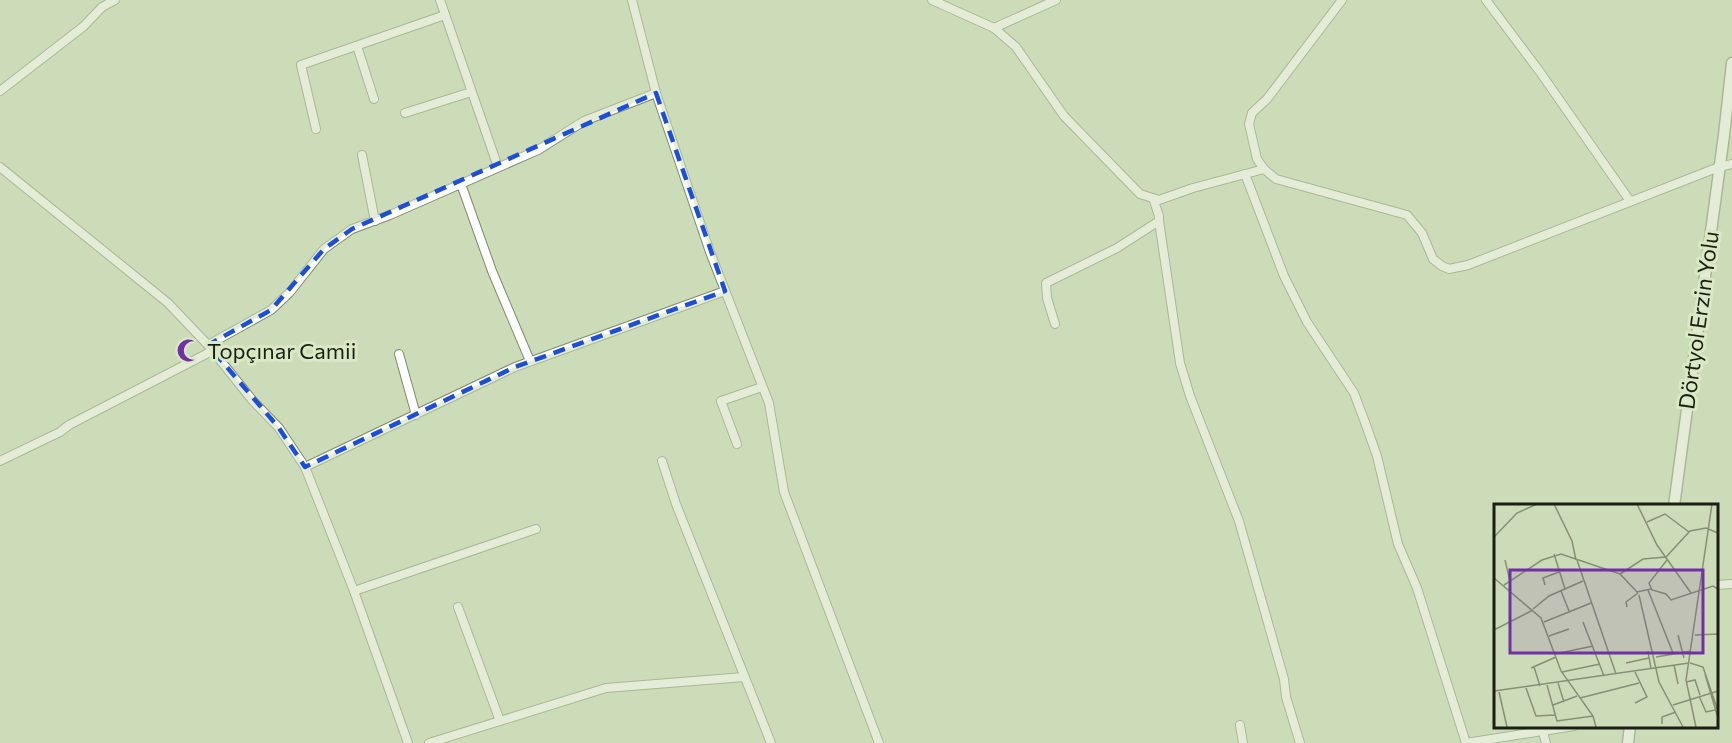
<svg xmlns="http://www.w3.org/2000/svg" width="1732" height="743" viewBox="0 0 1732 743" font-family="Commissioner,sans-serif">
<rect width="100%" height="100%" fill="#cddcb8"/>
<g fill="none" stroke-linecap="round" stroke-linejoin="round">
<defs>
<g id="minor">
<path d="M 440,0 L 498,167"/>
<path d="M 632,0 L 656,93 L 710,252 L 769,403 L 784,492 L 879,743"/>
<path d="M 932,0 L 994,28 L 1016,47 L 1064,116 L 1140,194 L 1159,200 L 1193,188 L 1264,169"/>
<path d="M 1342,0 L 1267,99 L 1252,113 L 1249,124 L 1257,159 L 1264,169 L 1276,179 L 1407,215 L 1422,233 L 1433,259 L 1442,266 L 1449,269 L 1468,265 L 1719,167 L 1732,164"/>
<path d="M 1486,0 L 1540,72 L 1630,201"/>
<path d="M 994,28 L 1056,0"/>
<path d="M 357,46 L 374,99"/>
<path d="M 0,91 L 84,26 L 102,7 L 115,0"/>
<path d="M 405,113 L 471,92"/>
<path d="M 316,129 L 301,65 L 445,15"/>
<path d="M 362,155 L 375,221"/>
<path d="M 0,167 L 168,303 L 208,345 L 253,401 L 279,428 L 305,467 L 354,591 L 408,743"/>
<path d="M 1245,174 L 1284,276 L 1307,322 L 1354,393 L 1366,425 L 1377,456 L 1398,544 L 1417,588 L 1466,743"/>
<path d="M 461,184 L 492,271 L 530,361"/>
<path d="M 1159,221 L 1180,363 L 1190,396 L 1239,521 L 1284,679 L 1286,697 L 1300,743"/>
<path d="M 1055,324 L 1047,298 L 1046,283 L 1117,248 L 1159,221 L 1159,216 L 1153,198"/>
<path d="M 208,345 L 271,310 L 290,292 L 324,249 L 352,229 L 390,215 L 538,150 L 584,121 L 656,93"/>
<path d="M 399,354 L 416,415"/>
<path d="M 737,444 L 721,401 L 762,387"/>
<path d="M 0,461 L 60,432 L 69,425 L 212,351"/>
<path d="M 662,461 L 676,504 L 771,743"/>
<path d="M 305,467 L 515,367 L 725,291"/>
<path d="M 1716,585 L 1732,584"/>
<path d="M 354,591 L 536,529"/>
<path d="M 458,607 L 500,721"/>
<path d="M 1240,725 L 1243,743"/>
<path d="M 1542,728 L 1546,743"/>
<path d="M 429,743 L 606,688 L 744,677"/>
<path d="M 1466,743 L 1574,726"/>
</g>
<g id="secondary">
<path d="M 1674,506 L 1724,135 L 1732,63"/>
<path d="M 1628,743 L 1630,726"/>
</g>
</defs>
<use href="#minor" stroke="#7d8b6a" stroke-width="10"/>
<use href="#secondary" stroke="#7d8b6a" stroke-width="13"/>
<use href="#minor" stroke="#fff" stroke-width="8"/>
<use href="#secondary" stroke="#fff" stroke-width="10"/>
</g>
<path d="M0 0H1732V743H0ZM 656,93 L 725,291 L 515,367 L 305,467 L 279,428 L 208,345 L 271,310 L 324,249 L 352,229 Z" fill="#cddcb8" fill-opacity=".55" fill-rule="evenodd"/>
<path fill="none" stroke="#1d4ed8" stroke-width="4.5" stroke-dasharray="12 8" stroke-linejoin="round" d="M 656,93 L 725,291 L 515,367 L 305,467 L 279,428 L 208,345 L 271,310 L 324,249 L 352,229 Z"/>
<defs>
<symbol id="mosque-bare" viewBox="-9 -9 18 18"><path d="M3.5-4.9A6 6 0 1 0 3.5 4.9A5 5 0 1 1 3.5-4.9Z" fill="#7130a4" stroke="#dae9c5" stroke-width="2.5" paint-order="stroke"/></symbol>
</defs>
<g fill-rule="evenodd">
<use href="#mosque-bare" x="172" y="334" width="33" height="33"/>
</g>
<g text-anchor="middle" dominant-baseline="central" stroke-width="6" stroke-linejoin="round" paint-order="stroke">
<g font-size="22" fill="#1a1f12" stroke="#dae9c5">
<text transform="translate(1698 320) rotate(-82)">Dörtyol Erzin Yolu</text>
</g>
<g font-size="22" fill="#1a1f12" stroke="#dae9c5" text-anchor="start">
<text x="207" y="350">Topçınar Camii</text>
</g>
</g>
<g transform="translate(1494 504)">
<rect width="224" height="224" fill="#cddcb8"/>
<path fill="none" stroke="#859076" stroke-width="1.5" d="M 60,0 L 78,37 L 82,56M 143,0 L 163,41 L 197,89M 153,18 L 171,10 L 195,28M 0,33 L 23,9 L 43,0M 60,50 L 71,85M 11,56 L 16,77M 83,56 L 122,170M 173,56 L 155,79 L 158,86 L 172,90 L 177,96 L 219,82 L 224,85M 126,70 L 149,55 L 172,53 L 196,27 L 212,24 L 224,29M 0,74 L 47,114 L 67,167 L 99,212 L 102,223M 10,81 L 48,56 L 67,50 L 126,70 L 143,88 L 157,85M 51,81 L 49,74 L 65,68M 154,86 L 179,149M 67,87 L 75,107M 145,91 L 165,178 L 189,223M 133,103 L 132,98 L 144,89M 39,105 L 55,92 L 89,77M 50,118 L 97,99M 89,118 L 110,172M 0,126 L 39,106M 184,131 L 190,154M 201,131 L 224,130M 55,132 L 75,125M 154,147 L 157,165M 61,150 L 99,142M 162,153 L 197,147M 132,159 L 155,154M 196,159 L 209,163 L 224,207M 180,161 L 184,180M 40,163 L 46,182M 37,164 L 62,153M 68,168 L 106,160M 141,168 L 153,193 L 141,199M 211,170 L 224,214M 192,178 L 201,176 L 206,191M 64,179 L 70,198M 53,181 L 63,217 L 99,212M 32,184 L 42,212 L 61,211M 0,187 L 195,159M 5,188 L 13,223M 205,192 L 212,208 L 221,206M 86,194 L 145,179M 59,201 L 83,192M 179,201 L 224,187M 168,220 L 168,213 L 182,208M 202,223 L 192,176 L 218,0"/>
<path fill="#7130a4" fill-opacity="0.15" stroke="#7130a4" stroke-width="3" d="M 16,66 L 209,66 L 209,149 L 16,149 Z"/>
<rect width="224" height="224" fill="none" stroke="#1a1f12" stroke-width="3"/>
</g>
</svg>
